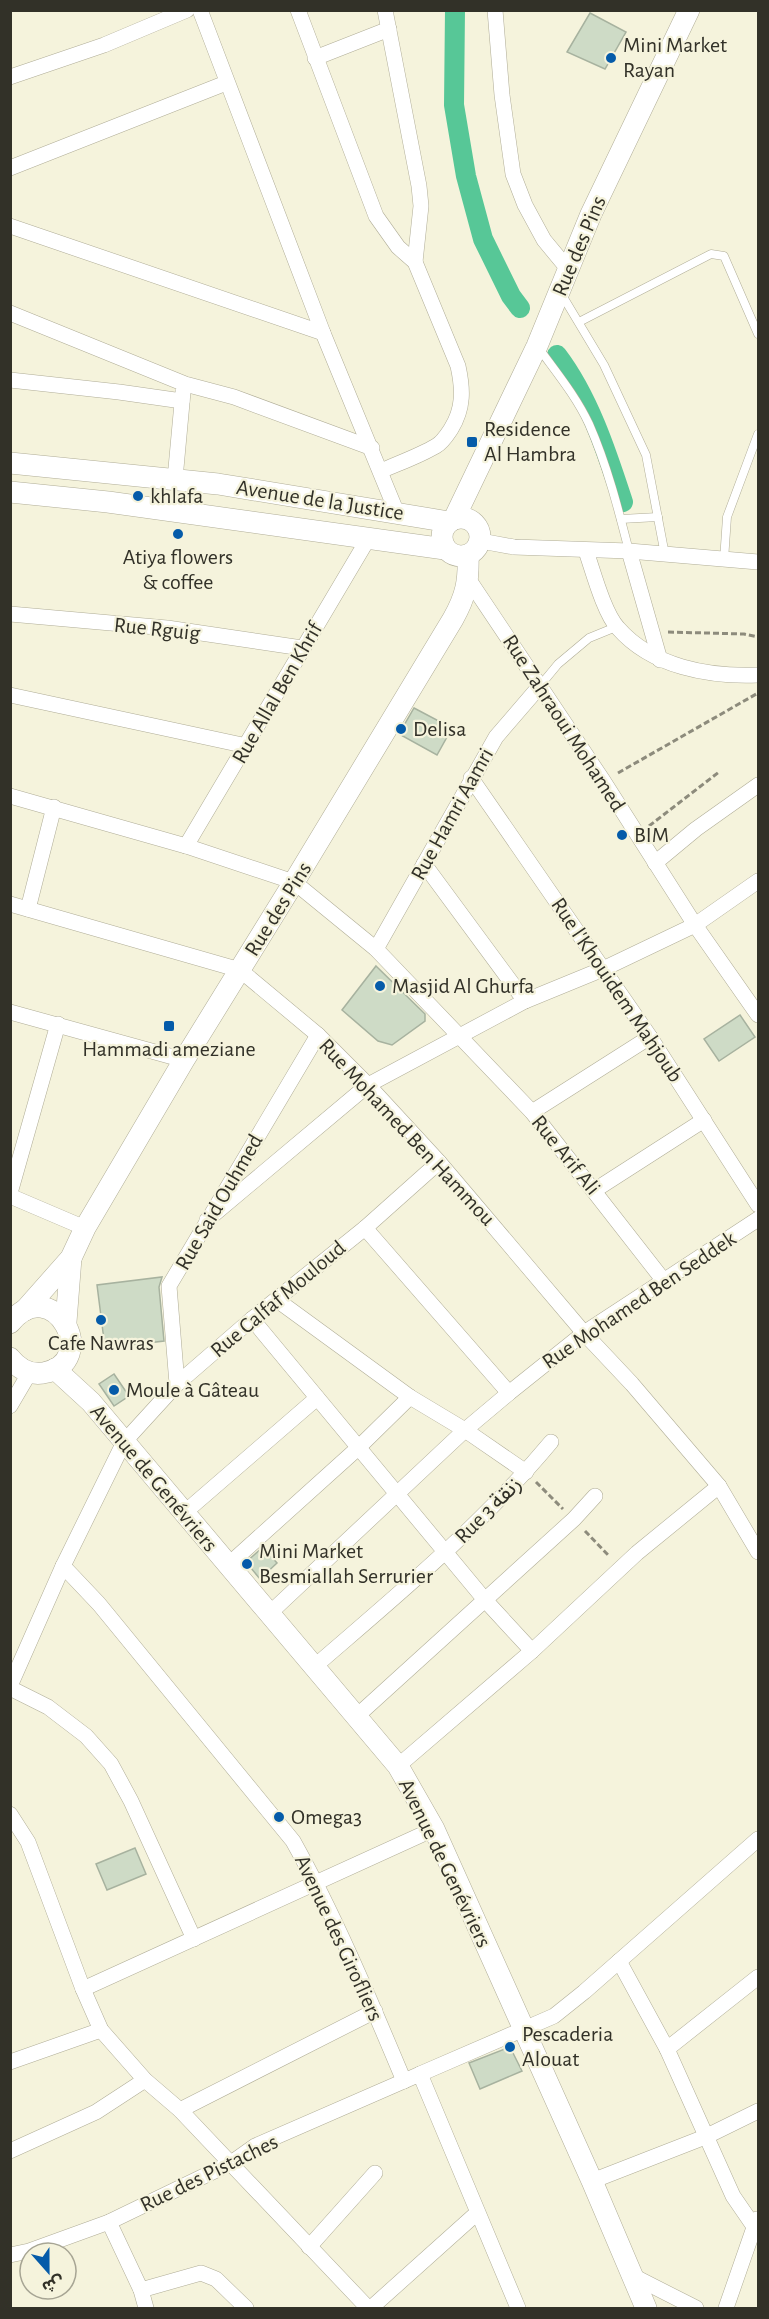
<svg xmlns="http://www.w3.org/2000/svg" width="769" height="2319" viewBox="0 0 769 2319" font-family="'Alegreya Sans','Noto Sans Arabic',sans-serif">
<rect width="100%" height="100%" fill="#f5f3dc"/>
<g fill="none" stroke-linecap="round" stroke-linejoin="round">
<g stroke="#57c797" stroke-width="20">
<path d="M 455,10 L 454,105 L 466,176 L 483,239 L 511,296 L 520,308"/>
<path d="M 557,355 C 589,397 607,453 623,502"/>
</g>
</g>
<g fill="#cedbc6" stroke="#a7b29f" stroke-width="1.5">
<path d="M 590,13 L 626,32 L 605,69 L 567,52 Z"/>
<path d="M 414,708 L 452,728 L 437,755 L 399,734 Z"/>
<path d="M 376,966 L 425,1014 L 425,1021 L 392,1045 L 378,1041 L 342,1010 Z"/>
<path d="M 740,1015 L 755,1037 L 719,1061 L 704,1039 Z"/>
<path d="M 162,1277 L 159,1287 L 164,1341 L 105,1348 L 97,1285 Z"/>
<path d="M 114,1374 L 129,1396 L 114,1406 L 99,1384 Z"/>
<path d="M 263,1547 L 277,1563 L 260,1579 L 246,1562 Z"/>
<path d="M 135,1848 L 146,1874 L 107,1890 L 96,1864 Z"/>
<path d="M 510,2047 L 522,2071 L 480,2089 L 469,2063 Z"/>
</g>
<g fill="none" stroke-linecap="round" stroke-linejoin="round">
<defs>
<g id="lane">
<path d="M 562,295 L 604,365 L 646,455 L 665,555"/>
<path d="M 579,322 L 711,254 L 724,256 L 758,334"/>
<path d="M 538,347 C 556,372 576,396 589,424 C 607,465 618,508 629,551"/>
<path d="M 621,519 L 658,517"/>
<path d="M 724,560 L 727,517 L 758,434"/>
<path d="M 539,687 L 558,664 L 589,638 L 616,627"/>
</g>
<g id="street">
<path d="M 200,10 L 323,333 L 397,513"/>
<path d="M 298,10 L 376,216 L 398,247 L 415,262 L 458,366 C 463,389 464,408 451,429 C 447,435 443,442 436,446 C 419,456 399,463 381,471"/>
<path d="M 385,10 L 419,186 L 421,206 L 415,262"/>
<path d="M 495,10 L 502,95 L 513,174 L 525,205 L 544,240 L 568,269"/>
<path d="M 315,58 L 389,29"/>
<path d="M 10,77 L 104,45 L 187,10"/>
<path d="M 10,168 L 226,83"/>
<path d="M 10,226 L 323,333"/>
<path d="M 10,313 L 185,384 L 234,397 L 372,448"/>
<path d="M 10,380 L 119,392 L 182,401"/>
<path d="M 175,479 L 183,392"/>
<path d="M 481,541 L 514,547 L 629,551 L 758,562"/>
<path d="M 586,551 C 593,571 604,613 618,628 C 652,667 709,677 758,675"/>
<path d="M 629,551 L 660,660"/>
<path d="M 469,580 L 604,782 L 695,925 L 758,1015"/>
<path d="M 10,614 L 167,628 L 302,648"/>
<path d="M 10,695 L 247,746"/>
<path d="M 471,778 L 650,1037 L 758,1205"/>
<path d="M 10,796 L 186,846 L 294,882 L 376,949 L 532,1112 L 664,1281"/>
<path d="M 186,846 L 368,539"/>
<path d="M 655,863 L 696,829 L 758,785"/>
<path d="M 424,864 L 525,1001"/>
<path d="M 10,904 L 240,970 L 318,1035 L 368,1085 L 439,1162 L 584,1333 L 632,1384 L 719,1486 L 758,1552"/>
<path d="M 28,909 L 54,807"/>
<path d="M 376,949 L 496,737 L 539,687"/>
<path d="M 10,1012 L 184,1060"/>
<path d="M 532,1112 L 650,1037"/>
<path d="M 595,1190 L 704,1120"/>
<path d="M 10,1193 L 58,1024"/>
<path d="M 10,1196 L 85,1228"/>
<path d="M 207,1220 L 368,1085 L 525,1001 L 603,969 L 695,925 L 758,881"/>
<path d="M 365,1228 L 509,1393"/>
<path d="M 277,1300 L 410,1397 L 465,1430 L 526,1472"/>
<path d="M 252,1319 L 485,1600 L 532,1651"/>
<path d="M 177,1384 L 169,1286 L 318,1035"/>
<path d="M 10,1406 L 30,1372"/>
<path d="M 184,1513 L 317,1398"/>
<path d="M 63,1566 L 99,1604 L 293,1841 C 336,1918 370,2000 404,2081 L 420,2074 L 518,2308"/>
<path d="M 227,1566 L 358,1448 L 410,1397"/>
<path d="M 270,1613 L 465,1430 L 509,1393 L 584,1333 L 758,1219"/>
<path d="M 314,1667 C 396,1596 481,1526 551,1442"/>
<path d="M 10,1686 L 63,1566 L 124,1442 L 177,1384 L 252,1319 L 365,1228 L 439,1162"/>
<path d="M 10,1688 L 48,1707 L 86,1736 L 111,1764 L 131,1801 L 194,1939"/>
<path d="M 357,1716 L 574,1519 L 595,1496"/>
<path d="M 398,1766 L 532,1651 L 637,1553 L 719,1486"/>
<path d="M 10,1814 L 28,1842 L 83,1989 L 101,2030 L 145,2080 L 180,2110 L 368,2308"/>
<path d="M 619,1961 L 667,2049 L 733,2196 L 755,2228"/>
<path d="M 83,1989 L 434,1829"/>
<path d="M 667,2049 L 758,1977"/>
<path d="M 10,2062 L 101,2030"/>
<path d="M 420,2074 L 554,2016 L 584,1992 L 758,1839"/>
<path d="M 180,2110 L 375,2011"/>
<path d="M 10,2151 L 96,2112 L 145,2080"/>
<path d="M 592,2181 L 705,2137 L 758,2111"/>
<path d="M 109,2222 L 141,2290 L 146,2308"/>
<path d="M 309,2247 L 375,2173"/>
<path d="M 10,2255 L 29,2251 L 109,2222 L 231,2163 L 255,2146 L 404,2081"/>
<path d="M 631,2275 L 696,2308"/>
<path d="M 141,2290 L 201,2273 L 216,2279 L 246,2308"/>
<path d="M 371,2308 L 477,2213"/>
<path d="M 726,2308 L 757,2219"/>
</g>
<g id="secondary">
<path d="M 10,463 L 218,484 L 449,522"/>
<path d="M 10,492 L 108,502 L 445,549"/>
<circle cx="461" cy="537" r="19"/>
<path d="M 454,519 L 537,346 L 591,214 L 689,10"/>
<path d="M 25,1310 L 71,1258 L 85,1228 L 184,1060 L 294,882 L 453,619 C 466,596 469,581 468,555"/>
<path d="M 66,1322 L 71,1258"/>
<path d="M 10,1323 C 53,1270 103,1363 43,1373 C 29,1375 18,1368 10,1358"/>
<path d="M 55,1369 L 91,1402 L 398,1766 L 434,1829 L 592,2181 L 646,2308"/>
</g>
</defs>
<use href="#lane" stroke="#b0ad97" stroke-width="9"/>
<use href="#street" stroke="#b0ad97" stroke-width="16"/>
<use href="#secondary" stroke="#b0ad97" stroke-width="22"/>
<g stroke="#8d8b7c" stroke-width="3" stroke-dasharray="6 3" stroke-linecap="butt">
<path d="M 668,632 L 744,634 L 758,637"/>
<path d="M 618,773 L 758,693"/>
<path d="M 649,826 L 719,772"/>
<path d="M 536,1482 L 563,1509"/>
<path d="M 585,1531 L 609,1556"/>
</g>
<use href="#lane" stroke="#fff" stroke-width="8"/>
<use href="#street" stroke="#fff" stroke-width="15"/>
<use href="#secondary" stroke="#fff" stroke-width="21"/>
</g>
<g fill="#055ba9" stroke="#f5f3dc" stroke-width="2">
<circle cx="611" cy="58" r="6"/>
<rect x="466" y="436" width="12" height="12" rx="3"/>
<circle cx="138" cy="496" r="6"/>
<circle cx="178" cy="534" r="6"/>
<circle cx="401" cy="729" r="6"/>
<circle cx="622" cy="835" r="6"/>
<circle cx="380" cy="986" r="6"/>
<rect x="163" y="1020" width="12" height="12" rx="3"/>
<circle cx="101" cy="1320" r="6"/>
<circle cx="114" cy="1390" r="6"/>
<circle cx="247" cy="1564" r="6"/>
<circle cx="279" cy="1817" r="6"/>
<circle cx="510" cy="2047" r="6"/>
</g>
<g text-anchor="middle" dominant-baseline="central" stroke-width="4.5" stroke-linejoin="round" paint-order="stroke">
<g font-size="22" fill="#323128" stroke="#f5f3dc" text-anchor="start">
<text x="623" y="45">Mini Market<tspan x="623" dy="25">Rayan</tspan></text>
<text x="484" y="429">Residence<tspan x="484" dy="25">Al Hambra</tspan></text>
<text x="150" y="496">khlafa</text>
<text x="178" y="557" text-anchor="middle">Atiya flowers<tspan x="178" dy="25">&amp; coffee</tspan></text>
<text x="413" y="729">Delisa</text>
<text x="634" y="835">BIM</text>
<text x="392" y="986">Masjid Al Ghurfa</text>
<text x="169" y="1049" text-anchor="middle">Hammadi ameziane</text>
<text x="101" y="1343" text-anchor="middle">Cafe Nawras</text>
<text x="126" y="1390">Moule à Gâteau</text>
<text x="259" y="1551">Mini Market<tspan x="259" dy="25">Besmiallah Serrurier</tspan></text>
<text x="291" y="1817">Omega3</text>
<text x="522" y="2034">Pescaderia<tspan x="522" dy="25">Alouat</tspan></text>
</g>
<g font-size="22" fill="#323128" stroke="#f5f3dc">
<text transform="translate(579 246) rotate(-67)">Rue des Pins</text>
<text transform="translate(320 500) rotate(9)">Avenue de la Justice</text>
<text transform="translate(157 629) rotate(6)">Rue Rguig</text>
<text transform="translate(277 693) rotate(-60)">Rue Allal Ben Khrif</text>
<text transform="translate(564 723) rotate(57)">Rue Zahraoui Mohamed</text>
<text transform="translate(452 814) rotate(-61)">Rue Hamri Aamri</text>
<text transform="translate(278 909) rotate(-58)">Rue des Pins</text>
<text transform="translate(617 990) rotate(56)">Rue l'Khouidem Mahjoub</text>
<text transform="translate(407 1132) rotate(47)">Rue Mohamed Ben Hammou</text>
<text transform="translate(566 1155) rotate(51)">Rue Arif Ali</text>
<text transform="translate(219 1202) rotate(-60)">Rue Said Ouhmed</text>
<text transform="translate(278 1299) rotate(-40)">Rue Calfaf Mouloud</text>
<text transform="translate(639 1300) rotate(-34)">Rue Mohamed Ben Seddek</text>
<text transform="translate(154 1478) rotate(50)">Avenue de Genévriers</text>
<text transform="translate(488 1510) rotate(-45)">Rue 3 زنقة</text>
<text transform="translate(445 1863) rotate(64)">Avenue de Genévriers</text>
<text transform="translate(339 1938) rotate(65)">Avenue des Girofliers</text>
<text transform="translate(209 2173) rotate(-26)">Rue des Pistaches</text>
</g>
</g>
<rect width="769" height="2319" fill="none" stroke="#323128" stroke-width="24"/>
<g transform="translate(48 2271) rotate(159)"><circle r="28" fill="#f5f3dc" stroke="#a7a594" stroke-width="1.5"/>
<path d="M0-4.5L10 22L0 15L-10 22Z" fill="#055ba9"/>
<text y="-9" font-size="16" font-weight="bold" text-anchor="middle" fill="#323128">ش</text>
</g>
</svg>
